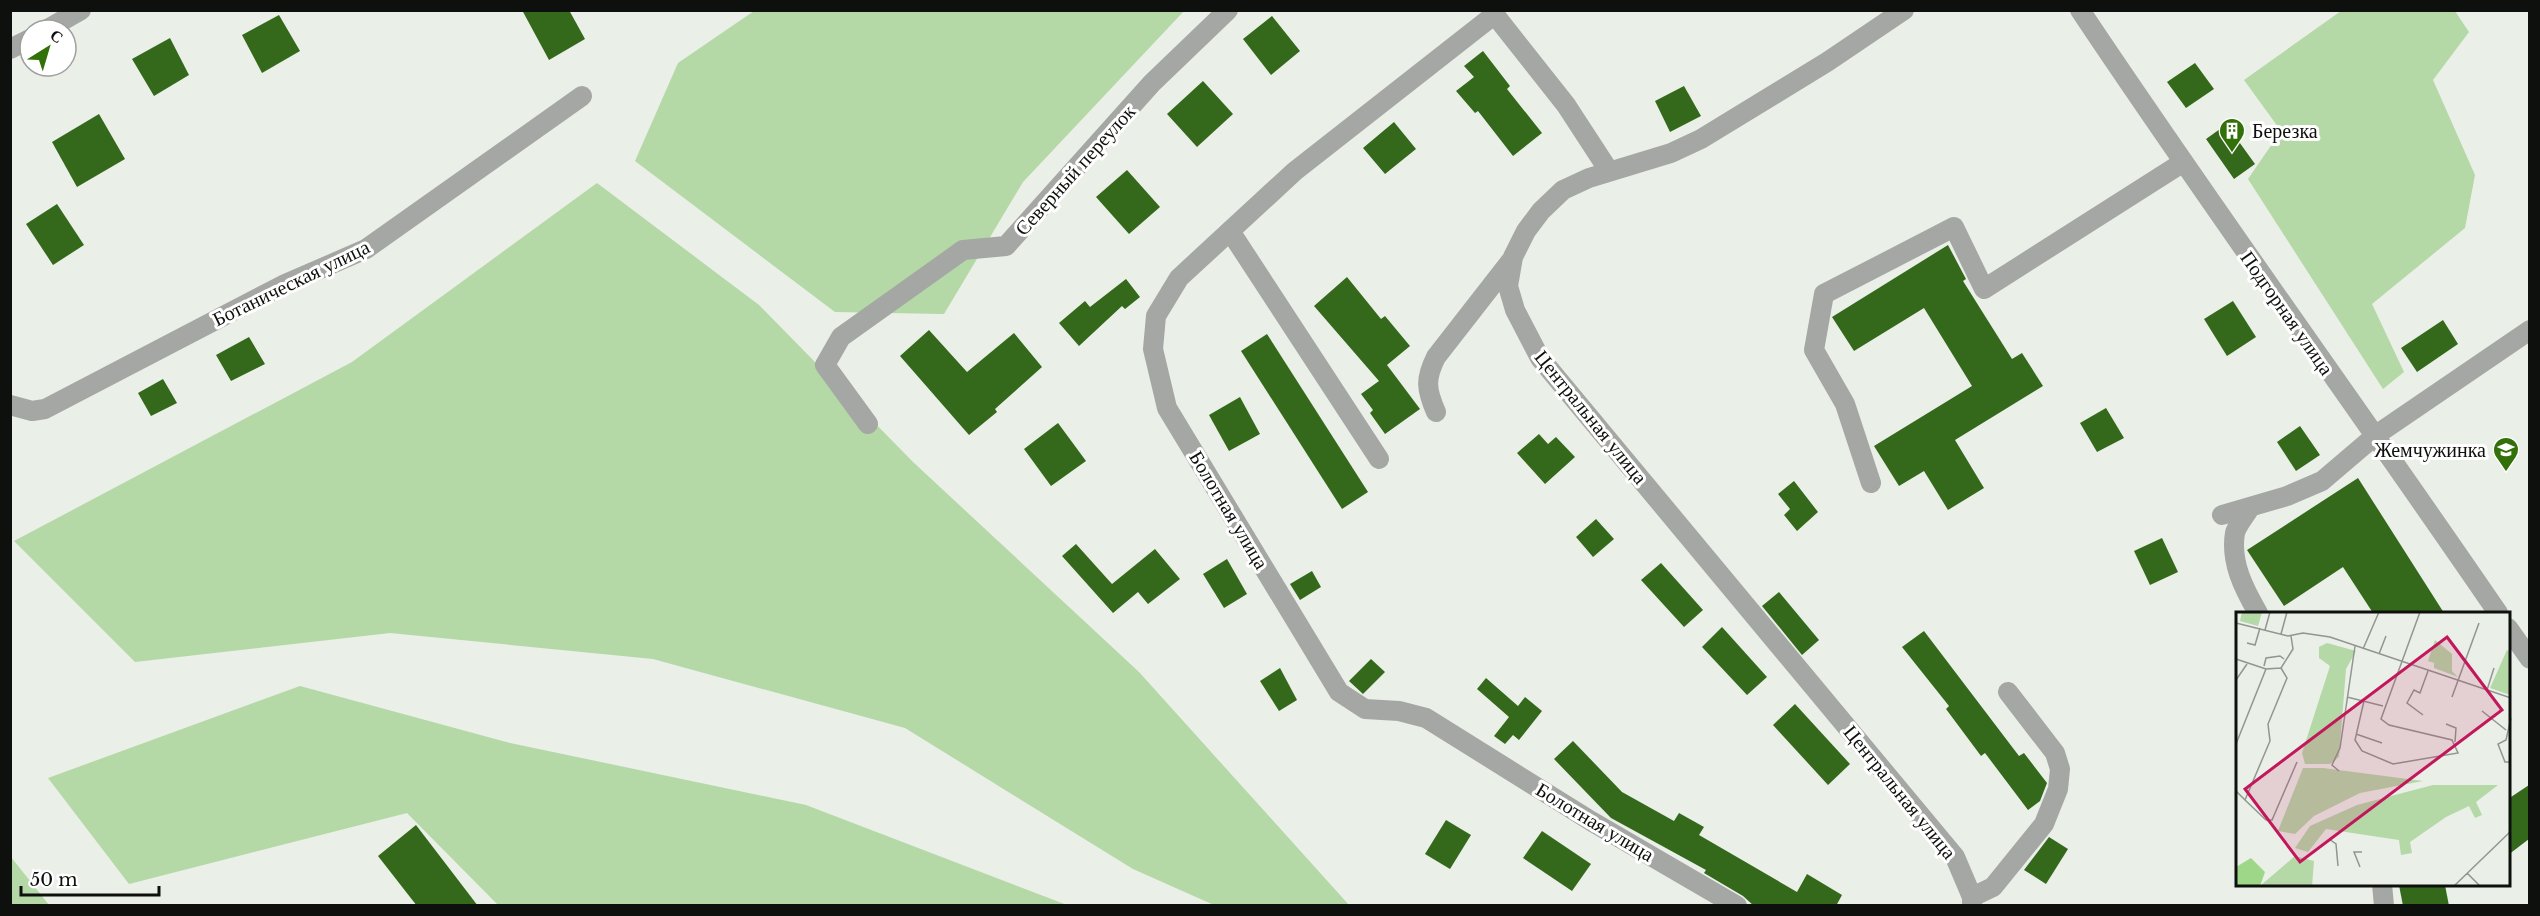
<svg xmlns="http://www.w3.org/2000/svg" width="2540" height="916" viewBox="0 0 2540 916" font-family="'Libre Baskerville',serif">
<rect width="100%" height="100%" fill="#eaefe8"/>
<g fill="#b4d8a6">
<path d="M 754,11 L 1184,11 L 1023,182 L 944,314 L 835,312 L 635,161 L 678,63 Z"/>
<path d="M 2341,11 L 2455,11 L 2469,32 L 2433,80 L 2475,175 L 2465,228 L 2372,304 L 2404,372 L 2383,389 L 2248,179 L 2281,131 L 2244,80 Z"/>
<path d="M 597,183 L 759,305 L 913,462 L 1139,672 L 1349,905 L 1214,905 L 1133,869 L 905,728 L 653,659 L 390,633 L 135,662 L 14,541 L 352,362 Z"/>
<path d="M 300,686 L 510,743 L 806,805 L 1067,905 L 498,905 L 407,813 L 129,884 L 48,778 Z"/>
<path d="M 10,857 L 11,857 L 49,905 L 11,905 Z"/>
</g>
<g fill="#34691b">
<path d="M 522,10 L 569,10 L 585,39 L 549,60 Z"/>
<path d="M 279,15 L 300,51 L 262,73 L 242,35 Z"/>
<path d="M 1272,16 L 1300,51 L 1271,75 L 1243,39 Z"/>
<path d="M 170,38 L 189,75 L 154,96 L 132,59 Z"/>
<path d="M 1483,51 L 1510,86 L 1507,89 L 1542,133 L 1513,156 L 1478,111 L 1475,113 L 1456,91 L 1474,77 L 1464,66 Z"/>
<path d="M 2195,63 L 2214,89 L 2186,108 L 2167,82 Z"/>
<path d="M 1203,81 L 1233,114 L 1197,147 L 1167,114 Z"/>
<path d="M 1684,86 L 1701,116 L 1670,132 L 1655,101 Z"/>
<path d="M 99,114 L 125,159 L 77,187 L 52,142 Z"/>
<path d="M 1394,122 L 1416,149 L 1385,174 L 1363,148 Z"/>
<path d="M 2220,129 L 2231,143 L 2237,139 L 2255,164 L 2234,179 L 2206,139 Z"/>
<path d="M 1127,170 L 1160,207 L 1129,234 L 1096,197 Z"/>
<path d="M 57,204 L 84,245 L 53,265 L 26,224 Z"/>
<path d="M 1948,245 L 1966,279 L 1963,281 L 2012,359 L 2022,353 L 2043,386 L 1955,440 L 1984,488 L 1948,510 L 1924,471 L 1899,486 L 1874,446 L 1972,386 L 1924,308 L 1854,351 L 1832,317 Z"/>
<path d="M 1347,277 L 1381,319 L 1385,316 L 1410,346 L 1387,365 L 1420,409 L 1385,434 L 1370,413 L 1373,410 L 1361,394 L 1379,381 L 1314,306 Z"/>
<path d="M 1126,279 L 1140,297 L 1125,309 L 1122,306 L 1079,346 L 1059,323 L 1085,301 L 1090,307 Z"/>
<path d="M 2233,301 L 2256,337 L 2227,356 L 2204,319 Z"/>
<path d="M 2443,320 L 2458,344 L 2417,372 L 2401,348 Z"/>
<path d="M 929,330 L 967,372 L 1014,333 L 1042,367 L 995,409 L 997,412 L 969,435 L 900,356 Z"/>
<path d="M 1267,334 L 1368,492 L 1342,509 L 1241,351 Z"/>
<path d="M 249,337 L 265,364 L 231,381 L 216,355 Z"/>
<path d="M 163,379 L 177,403 L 151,416 L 138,393 Z"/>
<path d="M 1240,397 L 1260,434 L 1229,451 L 1209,415 Z"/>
<path d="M 2106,408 L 2124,438 L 2097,452 L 2080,423 Z"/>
<path d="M 1058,423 L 1086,461 L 1051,486 L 1024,449 Z"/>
<path d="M 2300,426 L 2320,455 L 2296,471 L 2277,442 Z"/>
<path d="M 1539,434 L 1548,444 L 1556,437 L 1575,457 L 1545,484 L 1517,453 Z"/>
<path d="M 2358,478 L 2444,613 L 2373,613 L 2343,567 L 2284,606 L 2247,550 Z"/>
<path d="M 1794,481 L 1818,512 L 1797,531 L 1784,515 L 1790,509 L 1778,494 Z"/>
<path d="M 1596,519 L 1614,539 L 1593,557 L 1576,537 Z"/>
<path d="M 2162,538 L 2178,572 L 2150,585 L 2134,551 Z"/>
<path d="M 1076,544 L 1112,584 L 1155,549 L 1180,579 L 1148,604 L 1138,592 L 1113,613 L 1062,556 Z"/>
<path d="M 1227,559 L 1247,594 L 1224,608 L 1203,574 Z"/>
<path d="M 1661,563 L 1703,610 L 1684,627 L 1641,580 Z"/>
<path d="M 1312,571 L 1321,587 L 1300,600 L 1290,584 Z"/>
<path d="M 1779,592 L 1819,640 L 1802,655 L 1762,606 Z"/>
<path d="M 1722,627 L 1767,677 L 1747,695 L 1702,647 Z"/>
<path d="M 1924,631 L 2019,756 L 2024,753 L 2047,783 L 2040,801 L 2028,810 L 1985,753 L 1981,756 L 1946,709 L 1949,706 L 1902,647 Z"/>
<path d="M 1371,659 L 1385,672 L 1363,694 L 1349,681 Z"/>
<path d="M 1280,668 L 1297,700 L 1279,711 L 1260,681 Z"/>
<path d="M 1486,678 L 1518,706 L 1525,697 L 1542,711 L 1519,740 L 1513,735 L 1505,744 L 1494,736 L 1509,717 L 1477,689 Z"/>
<path d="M 1795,704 L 1850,764 L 1828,785 L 1773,725 Z"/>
<path d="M 1573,741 L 1622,792 L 1674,821 L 1679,813 L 1704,827 L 1699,835 L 1797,892 L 1807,874 L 1842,895 L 1836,906 L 1754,906 L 1743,896 L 1704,873 L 1706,870 L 1611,818 L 1554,759 Z"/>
<path d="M 2529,785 L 2529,839 L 2508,855 L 2508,799 Z"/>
<path d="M 1446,820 L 1471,835 L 1450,869 L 1425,854 Z"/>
<path d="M 416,825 L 478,906 L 417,906 L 378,856 Z"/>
<path d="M 1542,831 L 1591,864 L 1572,891 L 1523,858 Z"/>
<path d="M 2049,837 L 2068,849 L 2046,884 L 2024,870 Z"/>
<path d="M 2399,885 L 2445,885 L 2449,906 L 2403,906 Z"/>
</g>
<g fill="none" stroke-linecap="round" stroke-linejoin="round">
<g stroke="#a5a7a4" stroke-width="20">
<path d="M 1491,10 L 1566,105 L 1609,171"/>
<path d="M 1904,10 L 1827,62 L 1701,139 L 1671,153 L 1589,178 L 1563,190 L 1541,211 L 1526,231 L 1513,257 L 1508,286 L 1515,310 L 1540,358 L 1955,857 L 1972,897 L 1972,906"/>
<path d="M 2080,10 C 2216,214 2360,411 2498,613"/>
<path d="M 1494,15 L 1295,171 L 1179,278 L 1156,316 L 1153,349 L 1167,408 L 1339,692 L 1365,709 L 1399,711 L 1426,718 L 1591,821 L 1737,906"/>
<path d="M 46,30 L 81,10"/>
<path d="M 10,49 L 30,39"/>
<path d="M 1230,231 L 1379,459"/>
<path d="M 10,405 L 32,411 L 45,409 L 283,285 L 366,249 L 582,96"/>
<path d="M 1436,412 C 1426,389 1425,379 1436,357 L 1510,262"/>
<path d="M 868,424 L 825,365 L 841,337 L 963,250 L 1006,246 L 1152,83 L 1228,10"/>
<path d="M 1871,483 L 1845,404 L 1814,350 L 1824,294 L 1954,227 L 1984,289 L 2182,163"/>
<path d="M 2249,509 C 2245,516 2237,525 2235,533 C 2230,562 2244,589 2258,613"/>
<path d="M 2222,515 L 2287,496 L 2322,481 L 2376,435 L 2530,330"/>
<path d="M 2508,628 L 2530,659"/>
<path d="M 2382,884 L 2384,906"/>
<path d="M 1972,897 L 1993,887 L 2044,824 L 2058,789 L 2060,769 L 2055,753 L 2008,692"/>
</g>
</g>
<defs>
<symbol id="building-pin" viewBox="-11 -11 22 30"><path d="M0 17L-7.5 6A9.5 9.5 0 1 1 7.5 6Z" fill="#32710a" stroke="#fff"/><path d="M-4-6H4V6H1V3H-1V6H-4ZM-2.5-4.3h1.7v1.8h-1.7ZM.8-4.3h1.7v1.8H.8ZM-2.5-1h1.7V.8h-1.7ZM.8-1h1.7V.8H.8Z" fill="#fff"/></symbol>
<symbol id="school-pin" viewBox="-11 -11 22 30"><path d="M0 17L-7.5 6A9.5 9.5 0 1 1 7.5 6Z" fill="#32710a" stroke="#fff"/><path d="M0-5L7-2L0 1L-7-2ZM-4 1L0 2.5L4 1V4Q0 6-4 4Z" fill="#fff"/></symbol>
</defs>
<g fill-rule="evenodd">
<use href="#building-pin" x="2217" y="116" width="30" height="40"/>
<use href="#school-pin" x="2491" y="435" width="30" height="40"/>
</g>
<g text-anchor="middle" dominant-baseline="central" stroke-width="6" stroke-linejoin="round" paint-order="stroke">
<g font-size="20" fill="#0e100d" stroke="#fff" text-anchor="start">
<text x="2252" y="131">Березка</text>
<text x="2486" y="450" text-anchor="end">Жемчужинка</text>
</g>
<g font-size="20" fill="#0e100d" stroke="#fff">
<text transform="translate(1075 170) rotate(-48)">Северный переулок</text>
<text transform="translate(291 283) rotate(-26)">Ботаническая улица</text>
<text transform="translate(2287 313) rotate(55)">Подгорная улица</text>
<text transform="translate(1591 417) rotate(51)">Центральная улица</text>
<text transform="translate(1229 510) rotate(59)">Болотная улица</text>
<text transform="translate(1900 792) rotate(51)">Центральная улица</text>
<text transform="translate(1595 822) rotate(31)">Болотная улица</text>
</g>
</g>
<g transform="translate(2236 612)">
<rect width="274" height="274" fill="#eaefe8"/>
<path d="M 6,0 L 26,0 L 22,14 L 4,9 ZM 199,28 L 216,42 L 216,59 L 222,65 L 198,56 L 198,51 L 192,49 ZM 91,31 L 120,39 L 110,57 L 103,145 L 94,152 L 69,152 L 66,141 L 94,54 L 83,46 L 83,35 ZM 271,38 L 274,40 L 274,83 L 254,76 ZM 67,156 L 87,156 L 187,169 L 124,181 L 78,204 L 59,222 L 42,219 ZM 197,173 L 262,173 L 240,190 L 246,203 L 239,206 L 233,194 L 210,205 L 174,230 L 176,241 L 165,243 L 163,228 L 90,217 L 72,240 L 59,236 L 74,214 L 121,193 ZM 59,244 L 78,249 L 76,274 L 24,274 Z" fill="#b4d8a6"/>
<path d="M 15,246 L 29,260 L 24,274 L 0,274 L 0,255 Z" fill="#9dd787"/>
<path fill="none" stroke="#929690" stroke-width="1.5" d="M 0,11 L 52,24 L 67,21 L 94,25 L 275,86M 29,18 L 34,0M 45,22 L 51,0M 11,31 L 19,33 L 24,16M 127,37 L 143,0M 143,42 L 150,24M 0,47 L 30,57M 28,54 L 30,46 L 44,44 L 48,47M 0,68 L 11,52M 251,78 L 258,56M 111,85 L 147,94M 216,85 L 243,11M 128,89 L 119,128 L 126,139 L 157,152 L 222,141 L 216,128 L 153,113 L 145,107 L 184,0M 246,99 L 270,118M 187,103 L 171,91 L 178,78 L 184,81 L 192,59M 275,106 L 270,128 L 262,132 L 269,150 L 275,150M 210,112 L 220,116 L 219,130M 120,122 L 146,131M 0,132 L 30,57 L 45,56 L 57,37 L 55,24M 103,159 L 96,153 L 104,136 L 119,34M 0,179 L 9,188 L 34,129 L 32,112 L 51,66 L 45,56M 9,188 L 30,208 L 36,208 L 61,150M 93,227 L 100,232 L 102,254M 124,255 L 118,240 L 126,240M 231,261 L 244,274M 218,274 L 275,219"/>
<path fill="#c2185b" fill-opacity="0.15" stroke="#c2185b" stroke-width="3" d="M 211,25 L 266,98 L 64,250 L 9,177 Z"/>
<rect width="274" height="274" fill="none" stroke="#0e100d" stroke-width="3"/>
</g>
<rect width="2540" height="916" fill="none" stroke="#0e100d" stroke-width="24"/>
<g transform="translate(48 48) rotate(37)"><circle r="28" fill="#ffffff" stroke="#9f9f9e" stroke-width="1.5"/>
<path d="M0-4.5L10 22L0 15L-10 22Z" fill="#32710a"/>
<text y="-9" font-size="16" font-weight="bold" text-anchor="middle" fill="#0e100d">С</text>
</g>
<path d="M21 886v9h138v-9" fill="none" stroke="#0e100d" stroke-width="3"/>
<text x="30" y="886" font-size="18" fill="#0e100d" stroke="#ffffff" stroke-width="4.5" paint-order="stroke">50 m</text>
</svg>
